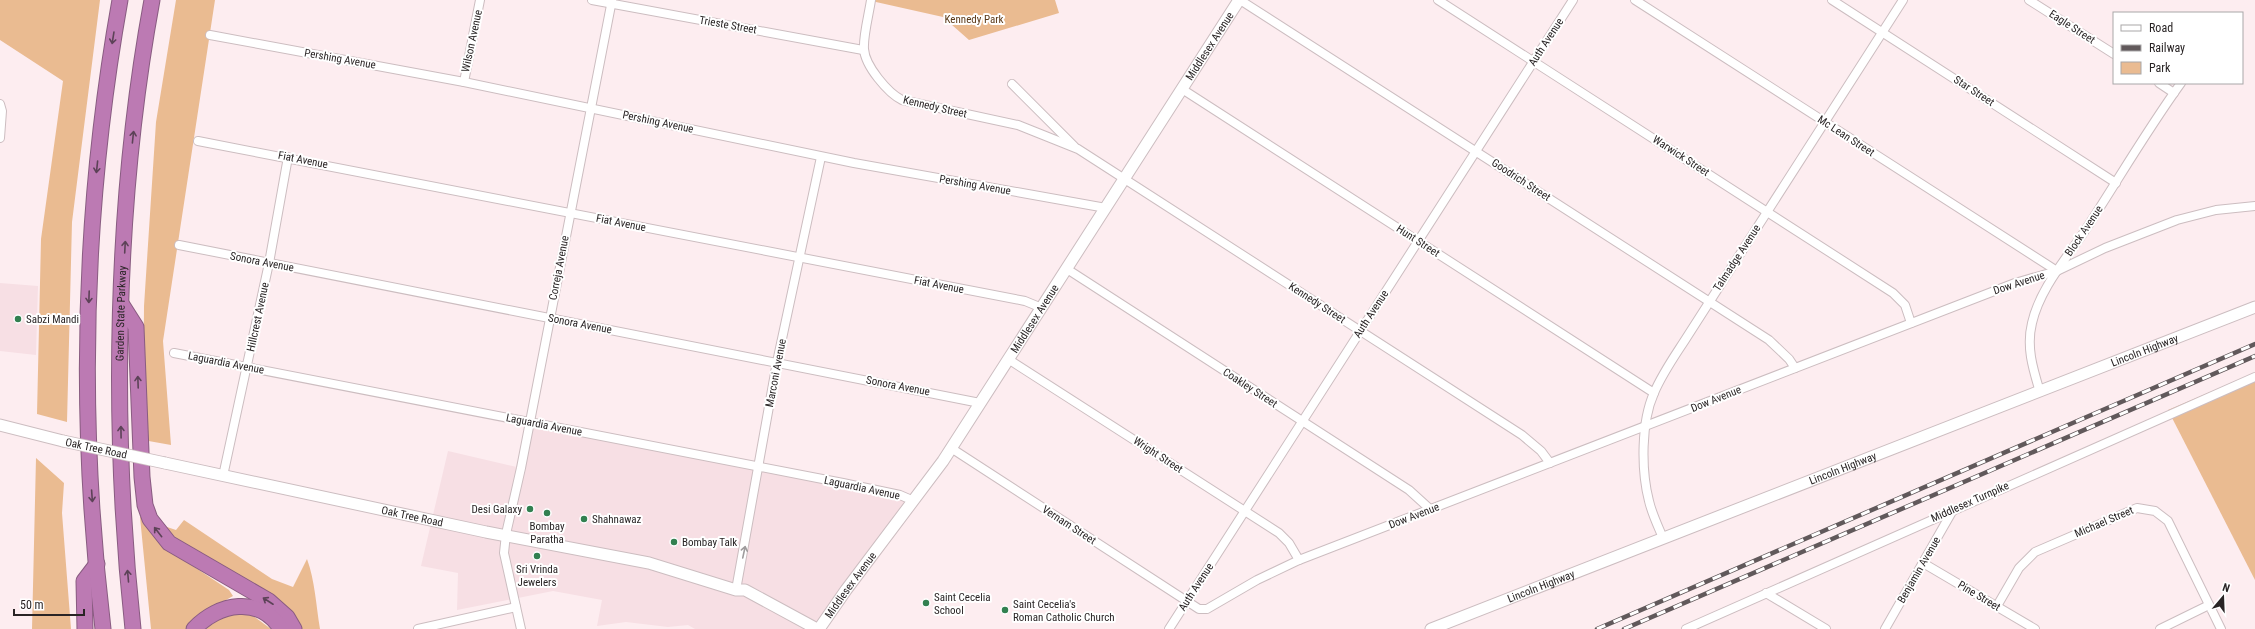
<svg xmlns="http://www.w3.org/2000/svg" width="2255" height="629" viewBox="0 0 2255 629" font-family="'Roboto Condensed',sans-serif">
<rect width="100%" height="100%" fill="#fdedf0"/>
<g fill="#f7dfe4">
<path d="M 0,283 L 38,286 L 36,355 L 0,351 Z"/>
<path d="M 529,422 L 914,501 L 819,629 L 695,629 L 688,625 L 668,627 L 626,622 L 597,626 L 602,600 L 553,591 L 457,610 L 458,573 L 421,566 L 448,451 L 521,468 Z"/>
</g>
<g fill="#eabb91">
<path d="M 0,0 L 100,0 L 72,222 L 67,422 L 37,414 L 41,239 L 63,81 L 0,40 Z"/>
<path d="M 176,0 L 215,0 L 163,341 L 171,445 L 143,440 L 144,306 L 156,122 Z"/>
<path d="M 867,0 L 1055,0 L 1059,13 L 969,40 L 943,17 Z"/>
<path d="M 2255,373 L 2255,580 L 2168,410 Z"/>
<path d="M 36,458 L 64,483 L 62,513 L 71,629 L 32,629 Z"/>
<path d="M 140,517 L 142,517 L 160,544 L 229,590 L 233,596 L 198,616 L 186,629 L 151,629 Z"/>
<path d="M 184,520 L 272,579 L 293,587 L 307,559 C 315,581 316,605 320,629 L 300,629 L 181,543 L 161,525 L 176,530 Z"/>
<path d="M 239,613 L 252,615 L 271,629 L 202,629 L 222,616 Z"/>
</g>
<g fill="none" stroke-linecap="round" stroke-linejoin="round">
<defs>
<g id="street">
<path d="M 592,0 L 863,50"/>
<path d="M 871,0 C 869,14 863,36 864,49 C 865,66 888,93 902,100 L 1018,125 L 1078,149 L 1522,435 L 1541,451 L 1550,463"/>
<path d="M 1240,0 L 1769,340 L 1789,359 L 1795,368"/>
<path d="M 1438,0 L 1893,293 L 1905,305 L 1911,323"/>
<path d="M 1635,0 L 2057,271"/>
<path d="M 1832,0 L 2116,183"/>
<path d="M 2029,0 L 2114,54"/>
<path d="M 210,35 L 464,82 L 854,163 L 1106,208"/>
<path d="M 464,82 L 480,0"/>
<path d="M 2159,83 L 2174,93"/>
<path d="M 1012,84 L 1074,146"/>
<path d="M 1182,89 L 1654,393"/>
<path d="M 0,104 L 2,111 L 0,138"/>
<path d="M 198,141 L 1025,301 L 1042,308"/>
<path d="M 179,245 L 980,403"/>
<path d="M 1067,269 L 1409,490 L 1431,510"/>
<path d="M 174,353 L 843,483 L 900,495 L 914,501"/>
<path d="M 1008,359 L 1279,533 L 1289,543 L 1299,560"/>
<path d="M 2040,392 C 2033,369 2026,347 2032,323 C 2040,288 2067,258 2086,229 C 2118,180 2147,130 2181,83"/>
<path d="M 951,448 L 1199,609 L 1207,609 L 1257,580 L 1299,560 L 2015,283 L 2057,271 L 2105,248 L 2177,220 L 2216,210 L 2255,206"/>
<path d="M 223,476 L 269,263 L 288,157"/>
<path d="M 1663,538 C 1658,526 1652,514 1649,501 C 1641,470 1641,422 1654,393 C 1662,374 1674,357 1685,340 L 1903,0"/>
<path d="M 1923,563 L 2035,629"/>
<path d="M 736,590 L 777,362 L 821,157"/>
<path d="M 1766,593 L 1826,629"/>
<path d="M 1997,606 L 2019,568 L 2035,552 L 2137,508 L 2155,511 L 2168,521 L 2221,629"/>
<path d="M 418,629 L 516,607"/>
<path d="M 521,629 L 504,553 L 506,534 L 521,468 L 612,0"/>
<path d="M 1169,629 L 1573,0"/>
<path d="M 1686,629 L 2255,377"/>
<path d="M 1885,629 L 1953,510"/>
<path d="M 2160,629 L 2209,605"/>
</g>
<g id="secondary">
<path d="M 0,425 L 63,441"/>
<path id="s1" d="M 165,463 L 486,532 L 649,563 L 736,590 L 745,590 L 817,629"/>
<path id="s2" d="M 819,629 L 846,590 L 943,461 L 1239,0"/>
<path id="s3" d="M 1431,629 L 2255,307"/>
</g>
<g id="highway">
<path d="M 122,305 L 136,327 L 142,477 L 145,505 L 150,519 L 169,543 L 269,601 L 287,617 L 294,629"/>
<path d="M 85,629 L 84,581 L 97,564"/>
<path d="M 103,629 C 78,420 83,207 120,0"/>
<path id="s4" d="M 133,629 C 111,426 115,201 152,0"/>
<path d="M 194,629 C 218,603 260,595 281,629"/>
</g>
</defs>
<use href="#street" stroke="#ccbdc0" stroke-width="10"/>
<use href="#secondary" stroke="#ccbdc0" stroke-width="13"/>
<use href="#highway" stroke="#895c81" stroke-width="17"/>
<use href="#street" stroke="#fff" stroke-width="8"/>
<use href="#secondary" stroke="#fff" stroke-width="11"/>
<use href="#highway" stroke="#bc7ab3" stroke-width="15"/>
<defs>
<g id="rail">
<path d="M 1597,629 L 2255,344"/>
<path d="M 1624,629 L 2255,356"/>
</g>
</defs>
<use href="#rail" stroke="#61595b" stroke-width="4.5"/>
<use href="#rail" stroke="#fff" stroke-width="3" stroke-dasharray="9" stroke-linecap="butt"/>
<defs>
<g id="secondary-bridge">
<path id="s5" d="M 63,441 L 165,463"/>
</g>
</defs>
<use href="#secondary-bridge" stroke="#ccbdc0" stroke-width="13" stroke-linecap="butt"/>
<use href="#secondary-bridge" stroke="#fff" stroke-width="11"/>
</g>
<defs><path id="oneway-shaft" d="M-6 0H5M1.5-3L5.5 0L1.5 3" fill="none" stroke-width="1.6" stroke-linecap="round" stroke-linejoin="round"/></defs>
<g stroke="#5c4257">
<use href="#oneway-shaft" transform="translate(113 38) rotate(99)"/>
<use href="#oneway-shaft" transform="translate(133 137) rotate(-84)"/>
<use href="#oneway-shaft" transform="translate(97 167) rotate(96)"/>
<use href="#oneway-shaft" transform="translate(125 247) rotate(-87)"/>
<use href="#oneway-shaft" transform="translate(89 297) rotate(92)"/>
<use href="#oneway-shaft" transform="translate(138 382) rotate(-92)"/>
<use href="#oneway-shaft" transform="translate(121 432) rotate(-91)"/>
<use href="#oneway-shaft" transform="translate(92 496) rotate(86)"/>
<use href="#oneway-shaft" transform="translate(158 532) rotate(-128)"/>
<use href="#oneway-shaft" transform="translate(128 576) rotate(-95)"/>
<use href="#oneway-shaft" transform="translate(268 601) rotate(-147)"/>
</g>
<use stroke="#9f9c9d" href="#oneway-shaft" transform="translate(744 552) rotate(-78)"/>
<g fill="#328050" stroke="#fff" stroke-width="1.5">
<circle cx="18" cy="319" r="4"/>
<circle cx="530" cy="509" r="4"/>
<circle cx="547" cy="513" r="4"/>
<circle cx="584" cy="519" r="4"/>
<circle cx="674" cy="542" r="4"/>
<circle cx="537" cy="556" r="4"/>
<circle cx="926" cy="603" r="4"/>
<circle cx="1005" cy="610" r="4"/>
</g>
<g text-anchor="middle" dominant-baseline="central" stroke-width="4" stroke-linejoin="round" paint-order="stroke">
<g font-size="11" fill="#5a3918" stroke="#fff">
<text x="974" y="19">Kennedy Park</text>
</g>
<g font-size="11" fill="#292425" stroke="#fff">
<text transform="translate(728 25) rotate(10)">Trieste Street</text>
<text transform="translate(2072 27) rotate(33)">Eagle Street</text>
<text transform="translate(472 41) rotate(-78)">Wilson Avenue</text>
<text transform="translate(1546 42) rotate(-57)">Auth Avenue</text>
<text stroke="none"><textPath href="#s2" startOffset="702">Middlesex Avenue</textPath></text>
<text transform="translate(340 59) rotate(10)">Pershing Avenue</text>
<text transform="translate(1974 91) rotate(33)">Star Street</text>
<text transform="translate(935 107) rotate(13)">Kennedy Street</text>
<text transform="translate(658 122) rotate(12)">Pershing Avenue</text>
<text transform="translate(1846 136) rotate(33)">Mc Lean Street</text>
<text transform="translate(1681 156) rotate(33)">Warwick Street</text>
<text transform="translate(303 160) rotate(11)">Fiat Avenue</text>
<text transform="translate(1521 180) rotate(33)">Goodrich Street</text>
<text transform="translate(975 185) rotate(10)">Pershing Avenue</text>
<text transform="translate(621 223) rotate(11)">Fiat Avenue</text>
<text transform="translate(2084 231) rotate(-56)">Block Avenue</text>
<text transform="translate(1418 241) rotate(33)">Hunt Street</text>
<text transform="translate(1737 258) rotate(-57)">Talmadge Avenue</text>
<text transform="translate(262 262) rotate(11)">Sonora Avenue</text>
<text transform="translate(559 268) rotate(-79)">Correja Avenue</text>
<text transform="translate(2019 283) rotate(-18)">Dow Avenue</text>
<text transform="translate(939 285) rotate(11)">Fiat Avenue</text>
<text transform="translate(1317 303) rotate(33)">Kennedy Street</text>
<text stroke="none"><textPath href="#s4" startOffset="316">Garden State Parkway</textPath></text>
<text transform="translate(1371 314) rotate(-57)">Auth Avenue</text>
<text transform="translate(258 317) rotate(-78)">Hillcrest Avenue</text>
<text stroke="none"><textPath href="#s2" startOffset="378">Middlesex Avenue</textPath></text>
<text transform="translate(580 324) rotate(11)">Sonora Avenue</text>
<text stroke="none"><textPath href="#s3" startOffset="766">Lincoln Highway</textPath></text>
<text transform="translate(226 363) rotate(11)">Laguardia Avenue</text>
<text transform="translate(776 373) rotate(-79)">Marconi Avenue</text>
<text transform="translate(898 386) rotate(11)">Sonora Avenue</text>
<text transform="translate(1250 388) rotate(33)">Coakley Street</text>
<text transform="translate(1716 399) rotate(-22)">Dow Avenue</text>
<text transform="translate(544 425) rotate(11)">Laguardia Avenue</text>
<text stroke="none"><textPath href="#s5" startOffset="34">Oak Tree Road</textPath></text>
<text transform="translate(1158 455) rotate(33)">Wright Street</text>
<text stroke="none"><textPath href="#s3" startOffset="442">Lincoln Highway</textPath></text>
<text transform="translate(862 488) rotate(12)">Laguardia Avenue</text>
<text transform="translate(1970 502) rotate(-24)">Middlesex Turnpike</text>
<text stroke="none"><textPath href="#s1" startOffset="253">Oak Tree Road</textPath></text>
<text transform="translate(1414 516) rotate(-21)">Dow Avenue</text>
<text transform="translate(2104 522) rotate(-23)">Michael Street</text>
<text transform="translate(1069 525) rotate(33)">Vernam Street</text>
<text transform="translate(1919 570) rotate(-60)">Benjamin Avenue</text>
<text stroke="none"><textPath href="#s2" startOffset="54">Middlesex Avenue</textPath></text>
<text transform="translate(1196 587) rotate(-57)">Auth Avenue</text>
<text stroke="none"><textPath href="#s3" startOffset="118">Lincoln Highway</textPath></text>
<text transform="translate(1979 596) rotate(31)">Pine Street</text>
</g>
<g font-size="11" fill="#292425" stroke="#fff" text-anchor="start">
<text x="26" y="319">Sabzi Mandi</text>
<text x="522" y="509" text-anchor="end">Desi Galaxy</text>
<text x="592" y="519">Shahnawaz</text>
<text x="547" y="526" text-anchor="middle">Bombay<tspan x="547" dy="13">Paratha</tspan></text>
<text x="682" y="542">Bombay Talk</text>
<text x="537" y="569" text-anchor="middle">Sri Vrinda<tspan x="537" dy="13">Jewelers</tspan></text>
<text x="934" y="597">Saint Cecelia<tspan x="934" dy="13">School</tspan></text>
<text x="1013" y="604">Saint Cecelia's<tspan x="1013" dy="13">Roman Catholic Church</tspan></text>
</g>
</g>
<rect x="2113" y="12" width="130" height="72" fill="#ffffff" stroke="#a9a7a8"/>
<rect x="2121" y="25" width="20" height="6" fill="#ffffff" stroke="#a9a7a8"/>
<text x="2149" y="32" font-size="12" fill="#292425">Road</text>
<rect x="2121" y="45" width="20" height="6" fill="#61595b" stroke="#a9a7a8"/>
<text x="2149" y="52" font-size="12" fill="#292425">Railway</text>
<rect x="2121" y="62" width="20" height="12" fill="#eabb91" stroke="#a9a7a8"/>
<text x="2149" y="72" font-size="12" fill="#292425">Park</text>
<g transform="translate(2223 597) rotate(19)" stroke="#ffffff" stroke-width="3" paint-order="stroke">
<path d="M0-3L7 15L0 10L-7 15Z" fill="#292425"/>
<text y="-6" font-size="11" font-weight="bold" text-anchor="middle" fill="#292425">N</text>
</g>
<path d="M14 609v6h70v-6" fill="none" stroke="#292425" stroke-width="2"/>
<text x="20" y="609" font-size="12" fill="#292425" stroke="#ffffff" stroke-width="3" paint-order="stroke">50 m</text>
</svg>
